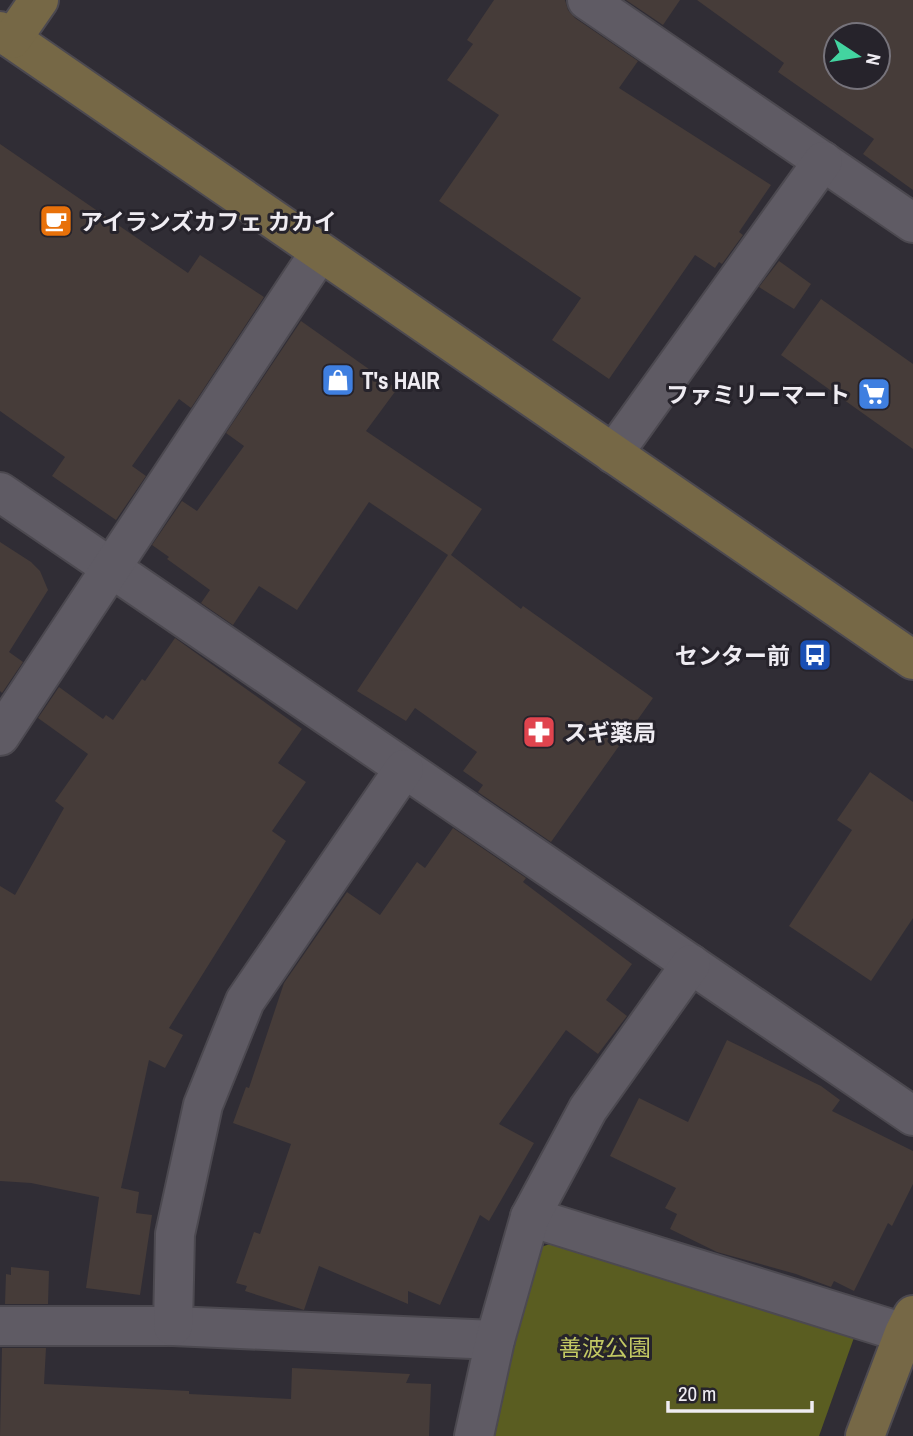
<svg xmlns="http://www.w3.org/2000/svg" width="913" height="1436" viewBox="0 0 913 1436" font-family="'Archivo Narrow','Noto Sans JP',sans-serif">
<rect width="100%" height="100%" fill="#302d35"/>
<path fill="#5a5d21" d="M 562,1240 L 856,1332 L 819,1436 L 495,1436 L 525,1293 L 541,1247 Z"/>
<g fill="#463c39" fill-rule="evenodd">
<path d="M 494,0 L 565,0 L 568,10 L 575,18 L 638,61 L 619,88 L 771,185 L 739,232 L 743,235 L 722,264 L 719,262 L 715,268 L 695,255 L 609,379 L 552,340 L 581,298 L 439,201 L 499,115 L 447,80 L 473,44 L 467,40 Z"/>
<path d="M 626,0 L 680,0 L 663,25 Z"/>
<path d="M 697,0 L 913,0 L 913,190 L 863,154 L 874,139 L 778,72 L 784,63 ZM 836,35 L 878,35 L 878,77 L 836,77 Z"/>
<path d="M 0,144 L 188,273 L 200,255 L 264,297 L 191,408 L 179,399 L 132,466 L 146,476 L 116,520 L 52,476 L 65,457 L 0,411 Z"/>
<path d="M 779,261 L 811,284 L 794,309 L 759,287 Z"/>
<path d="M 821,299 L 913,364 L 913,449 L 781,355 Z"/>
<path d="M 301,321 L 397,389 L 366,431 L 482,509 L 451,555 L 521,609 L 523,606 L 653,698 L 551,842 L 478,792 L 483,785 L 463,771 L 477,752 L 415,708 L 406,721 L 357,691 L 448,555 L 369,502 L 297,610 L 259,586 L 233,625 L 201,603 L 210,590 L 167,559 L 169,557 L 152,545 L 182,501 L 197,511 L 244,446 L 226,433 Z"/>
<path d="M 0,542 L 31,562 L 40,571 L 48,590 L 9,652 L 23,662 L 2,693 L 0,691 Z"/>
<path d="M 175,638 L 302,729 L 278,763 L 306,782 L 272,831 L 286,841 L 169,1028 L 183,1035 L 165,1068 L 149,1060 L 121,1188 L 139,1192 L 136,1213 L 152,1215 L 140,1295 L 86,1288 L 99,1197 L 31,1183 L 0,1181 L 0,886 L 15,895 L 64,808 L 55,801 L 88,754 L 38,718 L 59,687 L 103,719 L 106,715 L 113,720 L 142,679 L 145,681 Z"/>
<path d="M 870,772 L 913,802 L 913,918 L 871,981 L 789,926 L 852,830 L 837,820 Z"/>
<path d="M 453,828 L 526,878 L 523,882 L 632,964 L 606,1000 L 627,1016 L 598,1054 L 566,1030 L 499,1124 L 534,1143 L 489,1221 L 480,1215 L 440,1305 L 408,1291 L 408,1304 L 319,1266 L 304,1310 L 245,1291 L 247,1286 L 236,1283 L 254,1232 L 260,1234 L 291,1144 L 233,1123 L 246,1087 L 249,1088 L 284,983 L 347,892 L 380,915 L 417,862 L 425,868 Z"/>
<path d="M 727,1040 L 821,1086 L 840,1100 L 832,1111 L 913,1151 L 913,1184 L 892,1226 L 888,1223 L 854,1291 L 834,1281 L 831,1287 L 796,1274 L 717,1252 L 670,1229 L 677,1214 L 665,1208 L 676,1188 L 610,1156 L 639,1098 L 688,1122 Z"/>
<path d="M 11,1267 L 49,1271 L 48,1304 L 5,1304 L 6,1274 L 11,1275 Z"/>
<path d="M 2,1348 L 46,1348 L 44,1384 L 189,1391 L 189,1394 L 291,1399 L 292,1368 L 410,1374 L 406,1383 L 431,1384 L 429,1436 L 0,1436 Z"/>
</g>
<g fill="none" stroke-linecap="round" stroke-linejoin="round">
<defs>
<g id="street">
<path d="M 587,0 L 913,223"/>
<path d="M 613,454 L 823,161"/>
<path d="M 0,492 L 913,1116"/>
<path d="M 0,736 L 320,252"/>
<path d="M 530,1217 L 904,1333"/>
<path d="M 0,1326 L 173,1326 L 495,1340"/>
<path d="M 173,1326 L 175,1234 L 203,1105 L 245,1001 L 404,769"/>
<path d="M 474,1436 L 495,1340 L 530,1217 L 588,1109 L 691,964"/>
</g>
<g id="secondary">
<path d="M 0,31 L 913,660"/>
<path d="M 12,39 L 39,0"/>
<path d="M 865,1436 L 904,1333 L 913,1315"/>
</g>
</defs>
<use href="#street" stroke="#4c4950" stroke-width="42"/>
<use href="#secondary" stroke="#4c4950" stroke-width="42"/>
<use href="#street" stroke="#5f5b64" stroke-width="38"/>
<use href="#secondary" stroke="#766846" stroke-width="38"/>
</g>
<defs>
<symbol id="cafe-square" viewBox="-11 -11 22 22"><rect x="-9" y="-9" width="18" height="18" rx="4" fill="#e8710a" stroke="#26232b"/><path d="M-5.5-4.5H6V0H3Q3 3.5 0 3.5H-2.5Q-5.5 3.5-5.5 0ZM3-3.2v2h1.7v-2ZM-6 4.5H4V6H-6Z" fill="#fff"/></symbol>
<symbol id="shop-square" viewBox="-11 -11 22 22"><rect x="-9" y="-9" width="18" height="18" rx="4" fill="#3f7fe0" stroke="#26232b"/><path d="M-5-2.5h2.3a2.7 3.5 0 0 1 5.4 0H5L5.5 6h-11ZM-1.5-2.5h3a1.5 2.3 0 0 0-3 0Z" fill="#fff"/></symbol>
<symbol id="supermarket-square" viewBox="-11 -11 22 22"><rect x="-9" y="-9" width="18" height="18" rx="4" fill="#3f7fe0" stroke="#26232b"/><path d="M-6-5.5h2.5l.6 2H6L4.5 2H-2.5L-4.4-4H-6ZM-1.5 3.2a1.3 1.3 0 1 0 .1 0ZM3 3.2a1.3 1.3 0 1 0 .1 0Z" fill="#fff"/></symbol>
<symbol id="bus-square" viewBox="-11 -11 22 22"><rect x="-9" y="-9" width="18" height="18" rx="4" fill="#1a4fb4" stroke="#26232b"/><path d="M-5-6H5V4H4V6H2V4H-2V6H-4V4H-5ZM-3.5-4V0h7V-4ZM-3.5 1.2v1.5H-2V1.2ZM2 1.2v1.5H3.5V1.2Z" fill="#fff"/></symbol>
<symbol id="pharmacy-square" viewBox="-11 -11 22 22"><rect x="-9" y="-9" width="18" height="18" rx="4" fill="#e0444e" stroke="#26232b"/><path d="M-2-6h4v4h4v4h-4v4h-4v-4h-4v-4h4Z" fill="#fff"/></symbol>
</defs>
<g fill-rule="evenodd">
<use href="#cafe-square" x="37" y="202" width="38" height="38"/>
<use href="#shop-square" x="319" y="361" width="38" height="38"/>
<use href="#supermarket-square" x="855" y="375" width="38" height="38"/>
<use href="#bus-square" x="796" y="636" width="38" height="38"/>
<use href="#pharmacy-square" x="520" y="713" width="38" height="38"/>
</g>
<g text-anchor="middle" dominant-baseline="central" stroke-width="6" stroke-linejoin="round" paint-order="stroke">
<g font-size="23" font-weight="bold" fill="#efecf2" stroke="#26232b" text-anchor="start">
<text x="80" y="221">アイランズカフェ カカイ</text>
<text x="362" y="380">T's HAIR</text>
<text x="850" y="394" text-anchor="end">ファミリーマート</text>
<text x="790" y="655" text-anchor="end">センター前</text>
<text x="564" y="732">スギ薬局</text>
</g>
<g font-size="23" fill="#c2c863" stroke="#26232b">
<text x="605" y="1347">善波公園</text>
</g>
</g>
<g transform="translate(857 56) rotate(102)"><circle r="33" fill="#26232b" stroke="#76737b" stroke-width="2"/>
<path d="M0-5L12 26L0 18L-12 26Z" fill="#43d4a0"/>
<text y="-10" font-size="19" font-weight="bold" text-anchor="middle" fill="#efecf2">N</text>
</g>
<path d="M668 1401v10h144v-10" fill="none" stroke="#efecf2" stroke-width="3.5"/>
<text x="678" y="1401" font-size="21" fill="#efecf2" stroke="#26232b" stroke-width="5" paint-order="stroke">20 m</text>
</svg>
